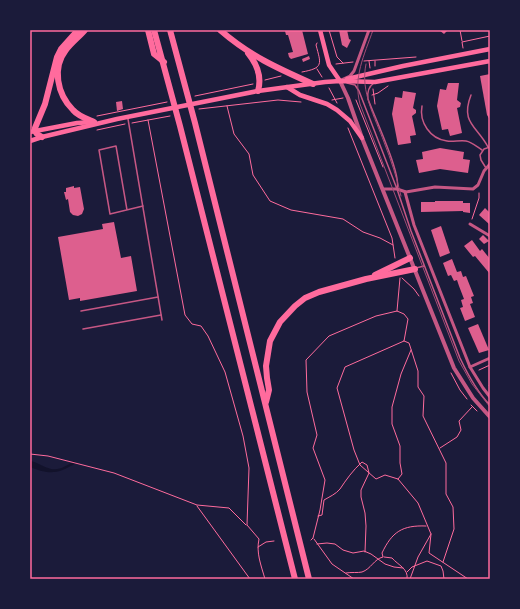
<svg xmlns="http://www.w3.org/2000/svg" width="520" height="609" viewBox="0 0 520 609" font-family="Georgia,serif">
<rect width="100%" height="100%" fill="#1b1b3a"/>
<path fill="#12122b" d="M 30,461 C 37,462 42,466 48,468 C 58,472 66,466 74,461 L 76,463 C 58,474 50,475 30,467 Z"/>
<g fill="#dd5f8e">
<path d="M 287,30 L 302,30 L 308,54 L 291,59 L 289,57 L 288,53 L 293,52 L 288,35 L 286,35 L 285,31 Z"/>
<path d="M 339,30 L 347,30 L 349,39 L 351,40 L 347,48 L 342,45 Z"/>
<path d="M 439,30 L 448,30 L 444,34 Z"/>
<path d="M 309,56 L 310,59 L 303,62 L 302,59 Z"/>
<path d="M 490,74 L 490,120 L 487,115 L 480,76 Z"/>
<path d="M 448,83 L 459,83 L 457,100 L 461,103 L 460,107 L 457,108 L 462,133 L 450,136 L 448,129 L 442,130 L 437,106 L 440,89 L 446,90 Z"/>
<path d="M 403,91 L 416,93 L 413,108 L 416,110 L 416,113 L 412,116 L 416,135 L 410,136 L 411,143 L 398,145 L 392,114 L 395,97 L 402,98 Z"/>
<path d="M 122,101 L 123,109 L 117,111 L 116,102 Z"/>
<path d="M 440,148 L 464,152 L 463,159 L 470,160 L 468,173 L 440,169 L 419,173 L 416,160 L 423,159 L 422,152 Z"/>
<path d="M 74,186 L 74,188 L 80,187 L 84,209 L 82,214 L 78,216 L 73,215 L 70,212 L 68,199 L 66,200 L 64,192 L 66,192 L 66,188 Z"/>
<path d="M 435,201 L 463,201 L 463,203 L 470,203 L 470,213 L 463,212 L 463,211 L 421,212 L 421,202 L 435,202 Z"/>
<path d="M 485,208 L 490,213 L 489,224 L 479,215 Z"/>
<path d="M 114,222 L 121,258 L 131,256 L 137,291 L 80,301 L 80,298 L 69,300 L 58,237 L 103,229 L 102,224 Z"/>
<path d="M 441,226 L 450,253 L 440,257 L 431,230 Z"/>
<path d="M 483,235 L 489,241 L 484,244 L 479,239 Z"/>
<path d="M 472,240 L 480,251 L 482,249 L 490,259 L 490,274 L 475,256 L 473,257 L 464,246 Z"/>
<path d="M 452,259 L 457,272 L 461,271 L 463,277 L 466,276 L 474,296 L 471,297 L 473,303 L 470,304 L 475,317 L 465,321 L 460,308 L 463,307 L 461,300 L 464,299 L 459,286 L 457,280 L 454,281 L 451,275 L 448,276 L 443,263 Z"/>
<path d="M 478,324 L 489,350 L 479,353 L 468,328 Z"/>
</g>
<g fill="none" stroke-linecap="round" stroke-linejoin="round">
<g stroke="#ff6b9d" stroke-width="1">
<path d="M 329,30 L 337,57 L 343,63"/>
<path d="M 460,30 L 462,41"/>
<path d="M 463,48 L 462,42 L 490,36"/>
<path d="M 364,61 L 416,57"/>
<path d="M 369,61 L 370,68"/>
<path d="M 375,61 L 375,66"/>
<path d="M 336,64 L 353,62"/>
<path d="M 317,69 L 322,77"/>
<path d="M 302,72 C 324,68 321,64 316,45 L 317,43"/>
<path d="M 265,80 L 281,76"/>
<path d="M 329,88 L 337,103"/>
<path d="M 373,89 L 375,104"/>
<path d="M 372,95 L 378,93 L 388,86"/>
<path d="M 195,96 L 253,84"/>
<path d="M 332,100 L 343,98"/>
<path d="M 356,100 L 383,167"/>
<path d="M 227,106 L 234,134 L 249,154 L 253,175 L 270,201 L 291,210 L 343,219 L 363,232 L 380,238 L 393,245"/>
<path d="M 199,109 L 278,100 L 301,102"/>
<path d="M 97,116 L 167,102"/>
<path d="M 148,120 L 185,315 L 192,324 L 201,326 L 208,336 L 225,372 L 243,436 L 249,468 L 247,525 L 259,539 C 256,553 261,565 265,579"/>
<path d="M 132,123 L 170,116"/>
<path d="M 348,128 L 392,238 L 395,258"/>
<path d="M 97,130 L 125,124"/>
<path d="M 472,219 L 479,198 L 479,193"/>
<path d="M 402,278 L 414,289 L 419,296"/>
<path d="M 397,311 L 400,278"/>
<path d="M 404,341 L 409,343 L 418,371 L 418,387 L 424,396 L 423,416 L 446,463 L 446,494 L 453,507 L 454,529 L 443,562"/>
<path d="M 479,370 L 490,365"/>
<path d="M 451,373 L 460,390 L 467,399"/>
<path d="M 489,385 L 490,384"/>
<path d="M 471,405 L 477,411"/>
<path d="M 440,448 L 457,437 L 461,430 L 459,421 L 472,407"/>
<path d="M 30,454 L 48,456 L 114,473 L 197,505 L 229,508 L 246,525"/>
<path d="M 398,479 L 402,474 L 400,463 L 400,446 L 392,424 L 392,407 L 401,374 L 411,350"/>
<path d="M 197,506 L 250,579"/>
<path d="M 318,516 L 322,515 L 324,500 C 329,497 336,494 340,489 C 346,480 353,470 362,462 L 367,465 L 369,473 L 361,490 L 361,497 L 365,513 L 366,526 L 365,552"/>
<path d="M 314,539 L 332,564 L 354,579"/>
<path d="M 311,540 L 313,538 L 320,510 L 325,480 L 313,448 L 317,435 L 307,392 L 306,360 L 329,336 L 376,316 L 397,311 L 404,314 L 408,319 L 404,341 L 345,367 L 337,388 L 354,450 L 360,465 L 376,479 L 385,475 L 398,479 L 418,503 L 431,534 L 429,553 L 468,579"/>
<path d="M 317,544 L 327,543 L 335,544 L 343,550 L 353,553 L 364,551 L 371,554 L 385,564 L 394,567 L 403,568"/>
<path d="M 258,547 L 266,542 L 274,541"/>
<path d="M 384,557 L 392,558 C 398,565 409,569 407,579"/>
<path d="M 407,572 L 412,567 L 427,561 L 441,566 L 443,571 L 444,579"/>
<path d="M 346,573 C 351,572 358,573 362,572 C 371,569 374,559 383,557 L 382,553 C 392,532 402,525 426,526"/>
<path d="M 410,579 L 418,557 L 431,534"/>
</g>
<g stroke="#c65784" stroke-width="1.5">
<path d="M 347,83 L 355,85 L 359,91 L 397,189 L 411,231 L 460,358 C 468,375 477,392 490,405"/>
<path d="M 374,83 C 368,87 367,92 368,99 C 374,116 402,175 397,189"/>
<path d="M 471,95 C 460,123 477,126 488,147"/>
<path d="M 422,106 C 419,122 430,139 447,141 C 453,142 460,140 466,141 C 472,142 477,147 482,150"/>
<path d="M 128,119 L 162,320"/>
<path d="M 486,168 L 481,160 L 480,155 L 484,149 L 490,147"/>
<path d="M 127,210 L 116,146 L 99,150 L 110,214 L 143,206"/>
<path d="M 416,268 L 424,266"/>
<path d="M 81,311 L 158,297"/>
<path d="M 83,329 L 161,315"/>
</g>
<g stroke="#c65784" stroke-width="3">
<path d="M 341,80 L 350,76 L 354,71 L 369,30"/>
<path d="M 383,189 L 397,189 L 406,192 L 435,187 L 473,189 L 478,185 L 484,171 L 490,164"/>
<path d="M 405,192 L 414,225 L 470,367 L 483,388 L 490,397"/>
<path d="M 470,224 L 490,236"/>
<path d="M 470,367 L 490,358"/>
</g>
<path stroke="#c65784" stroke-width="4" d="M 340,81 L 348,98 L 362,138 L 454,368 L 473,398 L 490,417"/>
<g stroke="#ff6b9d" stroke-width="4.5">
<path d="M 320,30 L 329,65 L 340,81"/>
<path d="M 347,79 L 403,66 L 490,49"/>
<path d="M 287,87 L 300,95 L 327,104 L 337,110 L 350,121 L 362,138"/>
<path d="M 30,132 L 77,123 L 93,122"/>
<path d="M 30,141 L 42,137 L 117,119 L 258,91 L 325,82 L 340,81 L 375,82 L 490,61"/>
</g>
<g stroke="#ff6b9d" stroke-width="6">
<path d="M 85,30 C 79,37 71,43 66,50 C 52,68 57,94 73,110 C 78,116 87,119 94,122"/>
<path d="M 148,30 L 154,54 L 164,62"/>
<path d="M 154,30 L 180,126 L 295,579"/>
<path d="M 170,30 L 195,123 L 309,579"/>
<path d="M 220,30 C 250,56 277,68 313,84"/>
<path d="M 248,53 C 257,64 262,77 258,91"/>
<path d="M 42,137 L 37,134 L 35,131 L 35,128 L 45,104 L 57,57 L 61,49 L 78,30"/>
<path d="M 375,275 L 410,258"/>
<path d="M 266,402 L 269,390 L 267,378 L 266,366 L 270,341 L 280,322 L 295,306 L 305,298 L 319,292 L 366,279 L 415,269"/>
</g>
<g stroke="#a44b75" stroke-width="1">
<path d="M 373,30 C 364,56 353,77 360,104 L 459,361 L 472,384 L 490,407"/>
<path d="M 366,64 C 360,92 375,117 384,142 C 391,160 397,178 401,196"/>
</g>
</g>
<rect width="520" height="609" fill="none" stroke="#1b1b3a" stroke-width="62"/>
<rect x="31" y="31" width="458" height="547" fill="none" stroke="#ff6b9d" stroke-width="1.5"/>
</svg>
